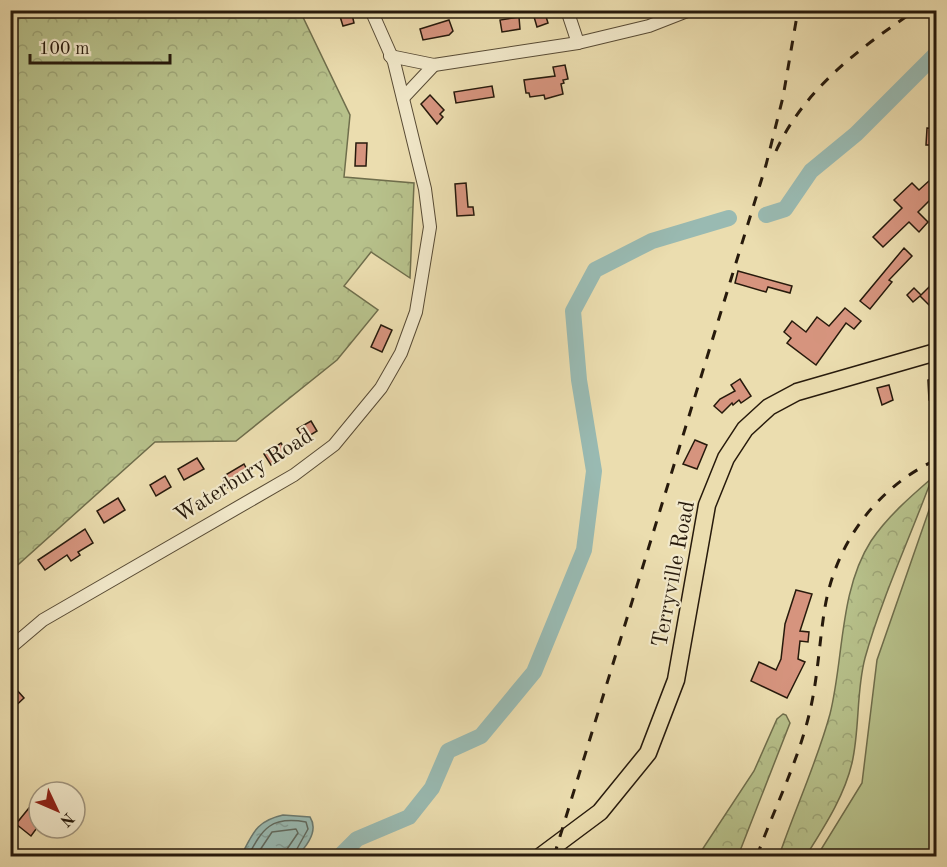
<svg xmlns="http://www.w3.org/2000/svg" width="947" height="867" viewBox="0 0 947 867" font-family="'Old Standard TT',serif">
<defs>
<pattern id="forest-crowns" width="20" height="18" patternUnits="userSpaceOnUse" patternTransform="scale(1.5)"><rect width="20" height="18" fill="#b7c18b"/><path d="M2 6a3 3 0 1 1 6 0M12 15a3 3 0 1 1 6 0" fill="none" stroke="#9da577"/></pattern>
<pattern id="water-ripples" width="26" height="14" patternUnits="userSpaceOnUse" patternTransform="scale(1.5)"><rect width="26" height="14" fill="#99bab2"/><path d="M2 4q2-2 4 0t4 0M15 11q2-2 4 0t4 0" fill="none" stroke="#849f98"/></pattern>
</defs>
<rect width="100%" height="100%" fill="#ebddaf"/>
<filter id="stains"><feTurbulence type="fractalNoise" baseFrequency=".00333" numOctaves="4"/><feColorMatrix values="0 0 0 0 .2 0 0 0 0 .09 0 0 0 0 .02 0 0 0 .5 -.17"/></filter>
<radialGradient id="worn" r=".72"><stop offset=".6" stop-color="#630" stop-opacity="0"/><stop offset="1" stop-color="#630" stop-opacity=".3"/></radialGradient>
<path fill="#b7c18b" stroke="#6f6e4c" stroke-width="1.5" d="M 936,490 L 936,856 L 817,856 L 862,783 L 877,660 Z"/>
<g fill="url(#forest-crowns)" stroke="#6f6e4c" stroke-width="1.5">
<path d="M 11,10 L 300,11 L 350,115 L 344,177 L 414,183 L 410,278 L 371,252 L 344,286 L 378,310 L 337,360 L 236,441 L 155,442 L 11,571 Z"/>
<path d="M 932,478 C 910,538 882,597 865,658 C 856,692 860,728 852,763 C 844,797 824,827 806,856 L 779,856 C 795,809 817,762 830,714 C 844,658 839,591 871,541 C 887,517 910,497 932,478 Z"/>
<path d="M 783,714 L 786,715 L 790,723 L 738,856 L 698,856 L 754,771 L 777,719 Z"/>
</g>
<path fill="url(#water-ripples)" stroke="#6b7a70" stroke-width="1.5" d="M 283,815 L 310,817 C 319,831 307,846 297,856 L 241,856 C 253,833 256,821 283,815 Z"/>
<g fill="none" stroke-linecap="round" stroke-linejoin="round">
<g stroke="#606a5f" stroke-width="1.5">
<path d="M 248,856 C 263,828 271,816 306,822 L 308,829 L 293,856"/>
<path d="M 256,856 L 272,832 L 296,829 L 298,833 L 287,849 L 286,856"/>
</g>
<g stroke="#99bab2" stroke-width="16">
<path d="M 766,215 L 785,209 L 811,171 L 856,134 L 936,54"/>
<path d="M 340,856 L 357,839 L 409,817 L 432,788 L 448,751 L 481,736 L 534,672 L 584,550 L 594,471 L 579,380 L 573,311 L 595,270 L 652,241 L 729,218"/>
</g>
</g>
<g fill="#d6947e" stroke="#271a0c" stroke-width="1.5">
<path d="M 338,10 L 351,10 L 354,23 L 343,26 Z"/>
<path d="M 532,10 L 544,10 L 548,23 L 537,27 Z"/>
<path d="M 519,17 L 520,29 L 502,32 L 500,20 Z"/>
<path d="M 449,20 L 453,31 L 449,35 L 423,40 L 420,29 Z"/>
<path d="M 565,65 L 568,79 L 563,80 L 564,83 L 561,84 L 563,94 L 545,99 L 544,95 L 530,97 L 529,93 L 526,93 L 524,80 L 555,76 L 553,67 Z"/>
<path d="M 492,86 L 494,97 L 456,103 L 454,92 Z"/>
<path d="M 430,95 L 444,110 L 440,114 L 443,117 L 437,124 L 421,104 Z"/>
<path d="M 927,128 L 936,129 L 936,145 L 926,145 Z"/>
<path d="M 356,143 L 367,143 L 366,166 L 355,166 Z"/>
<path d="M 930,180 L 936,187 L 936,194 L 918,212 L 928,222 L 919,232 L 909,222 L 883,247 L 873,237 L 902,208 L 894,200 L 912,183 L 919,190 Z"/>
<path d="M 466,183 L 468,207 L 473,207 L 474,215 L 457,216 L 455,184 Z"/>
<path d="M 904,248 L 912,256 L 889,280 L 892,282 L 870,309 L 860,301 Z"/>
<path d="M 738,271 L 792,286 L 790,293 L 768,287 L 766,292 L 735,283 Z"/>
<path d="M 931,285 L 936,291 L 936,298 L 929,305 L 920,296 L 913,302 L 907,295 L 914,288 L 921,295 Z"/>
<path d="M 845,308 L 861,321 L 854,329 L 846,323 L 816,365 L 787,343 L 791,338 L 784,332 L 792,321 L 806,332 L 817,317 L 829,326 Z"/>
<path d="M 381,325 L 392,330 L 382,352 L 371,347 Z"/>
<path d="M 936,378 L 936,399 L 929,400 L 928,380 Z"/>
<path d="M 740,379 L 751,396 L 741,403 L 739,400 L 733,405 L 732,403 L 722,413 L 714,406 L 720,399 L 735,391 L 731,385 Z"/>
<path d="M 889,385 L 893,400 L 882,405 L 877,388 Z"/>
<path d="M 311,421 L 317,431 L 304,439 L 297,429 Z"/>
<path d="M 695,440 L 707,445 L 697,469 L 683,464 Z"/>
<path d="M 281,443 L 288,454 L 271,465 L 264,454 Z"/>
<path d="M 197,458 L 204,469 L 184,480 L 178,469 Z"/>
<path d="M 244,464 L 250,475 L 228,488 L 222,477 Z"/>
<path d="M 165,476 L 171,487 L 156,496 L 150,485 Z"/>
<path d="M 118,498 L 125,510 L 104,523 L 97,511 Z"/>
<path d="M 85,529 L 93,543 L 78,552 L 80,555 L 71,561 L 67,555 L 45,570 L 38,560 Z"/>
<path d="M 796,590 L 812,594 L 800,631 L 809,632 L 808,642 L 800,641 L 798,659 L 805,662 L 787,698 L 751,681 L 759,662 L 776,670 L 781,659 L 785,624 Z"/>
<path d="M 16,689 L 24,698 L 10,711 L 10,694 Z"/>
<path d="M 33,803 L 39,807 L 39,825 L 31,836 L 16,824 Z"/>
</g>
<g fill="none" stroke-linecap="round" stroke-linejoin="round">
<defs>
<g id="minor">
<path d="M 567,10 L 578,43"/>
<path d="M 390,56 L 434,65 L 578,43 L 649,26 L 690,10"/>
<path d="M 403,98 L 434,65"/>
<path d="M 10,648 L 43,620 L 294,475 L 334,445 L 381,388 L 401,353 L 416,312 L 430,227 L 425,189 L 394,62 L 371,10"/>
</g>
<path id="highway" d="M 541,856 L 600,812 L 648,753 L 676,680 L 707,505 L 726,458 L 745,429 L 769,407 L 797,392 L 936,352"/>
</defs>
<use href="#minor" stroke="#584b35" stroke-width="14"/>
<use href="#highway" stroke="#271a0c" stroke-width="19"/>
<use href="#minor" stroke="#f2e9cb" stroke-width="12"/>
<use href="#highway" stroke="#ebddaf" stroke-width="16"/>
<g stroke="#271a0c" stroke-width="3" stroke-dasharray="10 10" stroke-linecap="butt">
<path d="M 776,151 C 804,89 861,47 916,10"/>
<path d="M 554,856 L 766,165 L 783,97 L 798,10"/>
<path d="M 757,856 C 774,809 797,764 809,715 C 818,679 819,643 825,607 C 836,543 877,487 936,460"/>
</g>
</g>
<g text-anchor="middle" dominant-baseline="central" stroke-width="4.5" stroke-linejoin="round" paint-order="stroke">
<g font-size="22" fill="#271a0c" stroke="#f2e9cb">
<text transform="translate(244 476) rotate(-32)">Waterbury Road</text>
<text transform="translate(674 574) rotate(-79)">Terryville Road</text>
</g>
</g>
<rect width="947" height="867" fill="none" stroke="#ebddaf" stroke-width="36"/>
<rect x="12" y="12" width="923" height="843" fill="none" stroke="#271a0c" stroke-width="3"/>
<rect x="18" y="18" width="911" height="831" fill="none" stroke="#271a0c" stroke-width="1.5"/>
<g transform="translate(57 810) rotate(134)"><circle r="28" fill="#f2e9cb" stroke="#a1967f" stroke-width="1.5"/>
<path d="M0-4.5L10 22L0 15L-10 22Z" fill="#8f2418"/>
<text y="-9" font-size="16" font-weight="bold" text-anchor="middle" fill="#271a0c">N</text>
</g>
<path d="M30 54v9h140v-9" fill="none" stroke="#271a0c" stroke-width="3"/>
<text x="39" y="54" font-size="18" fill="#271a0c" stroke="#f2e9cb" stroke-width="4.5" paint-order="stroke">100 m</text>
<rect width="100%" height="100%" filter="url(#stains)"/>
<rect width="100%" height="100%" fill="url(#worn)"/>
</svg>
